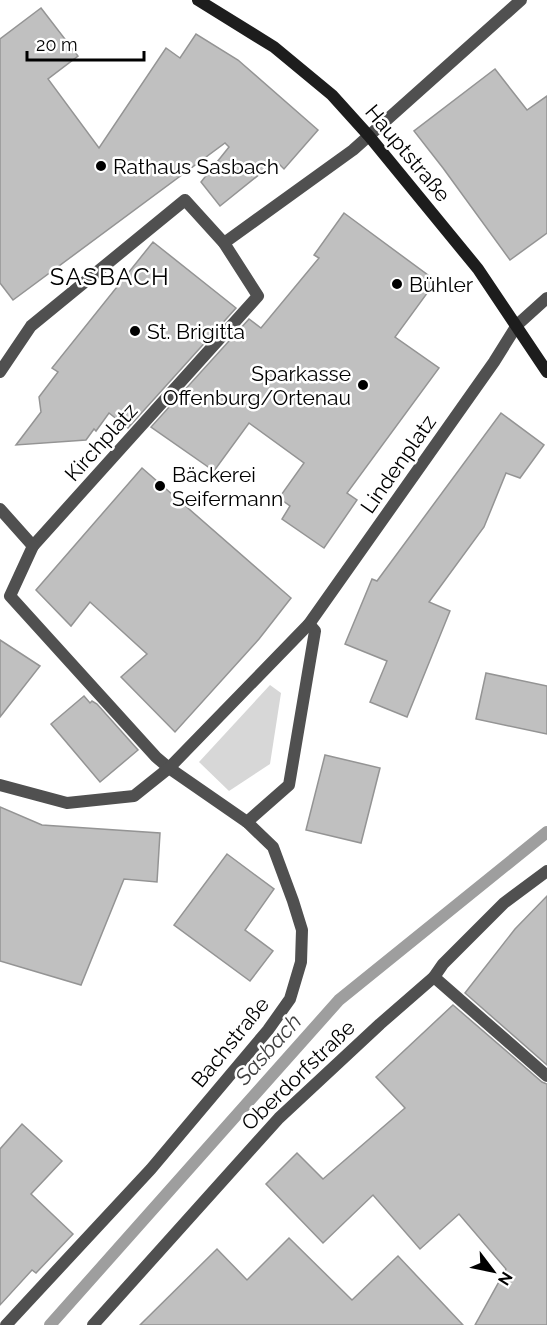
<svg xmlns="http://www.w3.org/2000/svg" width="547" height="1325" viewBox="0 0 547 1325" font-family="Raleway,sans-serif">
<rect width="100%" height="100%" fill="#fff"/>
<path fill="#d7d7d7" d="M 270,685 L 281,693 L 270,764 L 229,791 L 199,762 Z"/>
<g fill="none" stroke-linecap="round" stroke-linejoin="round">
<path stroke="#9e9e9e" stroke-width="12" d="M 50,1325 L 339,1000 L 547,832"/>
</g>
<g fill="#c0c0c0" stroke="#949494" stroke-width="1.5">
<path d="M 41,8 L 78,56 L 48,79 L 99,148 L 166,48 L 180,58 L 196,34 L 238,60 L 318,130 L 284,169 L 276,161 L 220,206 L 201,182 L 229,147 L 225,143 L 13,300 L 0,283 L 0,39 Z"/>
<path d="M 495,69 L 527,110 L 547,96 L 547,233 L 510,260 L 443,168 L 414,131 Z"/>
<path d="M 344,213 L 436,281 L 395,337 L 439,368 L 347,493 L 357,500 L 324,548 L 282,519 L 290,506 L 279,498 L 304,463 L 249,423 L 214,471 L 151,427 L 249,319 L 261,328 L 319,258 L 314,255 Z"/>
<path d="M 153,242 L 236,308 L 128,428 L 109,413 L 96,431 L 94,429 L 86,440 L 16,445 L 41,412 L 39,397 L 58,372 L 52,368 Z"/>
<path d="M 501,413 L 544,445 L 520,478 L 506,473 L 484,527 L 429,602 L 450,611 L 407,717 L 370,702 L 387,661 L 345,644 L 372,579 L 377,581 Z"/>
<path d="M 142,468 L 291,598 L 259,639 L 175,732 L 121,677 L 147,654 L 90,602 L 71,626 L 36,590 Z"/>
<path d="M 0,640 L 40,666 L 0,717 Z"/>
<path d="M 486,673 L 547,686 L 547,734 L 476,719 Z"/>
<path d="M 84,696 L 90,703 L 92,701 L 97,704 L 138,750 L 100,782 L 51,724 Z"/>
<path d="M 325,755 L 380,768 L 361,843 L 306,830 Z"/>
<path d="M 0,807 L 42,825 L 160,833 L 157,882 L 124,879 L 81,985 L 0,961 Z"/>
<path d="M 227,854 L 274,889 L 245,930 L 273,951 L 250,981 L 174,925 Z"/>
<path d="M 547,896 L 547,1065 L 465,993 L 515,929 Z"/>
<path d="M 453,1005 L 542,1082 L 547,1084 L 547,1325 L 475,1325 L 506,1269 L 459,1214 L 420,1249 L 373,1195 L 323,1243 L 266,1184 L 297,1153 L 323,1179 L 405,1108 L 376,1077 Z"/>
<path d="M 22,1124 L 62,1161 L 31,1194 L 73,1234 L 36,1273 L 32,1270 L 0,1305 L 0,1149 Z"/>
<path d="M 289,1238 L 352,1300 L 398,1256 L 463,1325 L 140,1325 L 217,1249 L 247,1280 Z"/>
</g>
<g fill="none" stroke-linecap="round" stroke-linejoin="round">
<g stroke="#505050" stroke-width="12">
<path d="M 224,243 L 353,150 L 521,0"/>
<path d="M 0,372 L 31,326 L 185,200 L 224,243 L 258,296 L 33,546"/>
<path d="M 0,509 L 33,546 L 10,596 L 156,757 L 169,768 L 247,822 L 273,847 L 293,901 L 302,930 L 301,962 L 290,999 L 268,1030 L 151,1169 L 6,1325"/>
<path d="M 0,785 L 67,803 L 134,796 L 169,768 L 309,624 L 494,362 L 517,325 L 547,298"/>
<path d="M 247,822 L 289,785 L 315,631 L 309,624"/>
<path d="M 434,977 L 547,1076"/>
<path d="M 93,1325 L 279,1118 L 380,1024 L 434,977 L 443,964 L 504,903 L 547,871"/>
</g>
<path stroke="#1d1d1d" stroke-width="12" d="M 198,0 L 274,47 L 332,95 L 369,136 L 478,269 L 547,372"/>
</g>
<g fill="#000" stroke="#fff" stroke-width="2">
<circle cx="101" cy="166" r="6"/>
<circle cx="397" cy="284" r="6"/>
<circle cx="135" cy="331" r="6"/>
<circle cx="363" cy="385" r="6"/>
<circle cx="160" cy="486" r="6"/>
</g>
<g text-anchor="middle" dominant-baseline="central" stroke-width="5" stroke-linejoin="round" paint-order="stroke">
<g font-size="21" fill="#000" stroke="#fff">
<text transform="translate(408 153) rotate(50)">Hauptstraße</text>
<text transform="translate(101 442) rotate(-48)">Kirchplatz</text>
<text transform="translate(398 464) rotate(-55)">Lindenplatz</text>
<text transform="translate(230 1042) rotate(-51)">Bachstraße</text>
<text transform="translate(298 1075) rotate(-44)">Oberdorfstraße</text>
</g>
<g font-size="21" fill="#000" stroke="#fff" text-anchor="start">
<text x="113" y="166">Rathaus Sasbach</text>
<text x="409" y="284">Bühler</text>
<text x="147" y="331">St. Brigitta</text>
<text x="351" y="373" text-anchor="end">Sparkasse<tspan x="351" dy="24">Offenburg/Ortenau</tspan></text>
<text x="172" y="474">Bäckerei<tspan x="172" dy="24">Seifermann</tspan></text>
</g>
<g font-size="22" font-style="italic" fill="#3f3f3f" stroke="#fff">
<text transform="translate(268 1049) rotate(-48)">Sasbach</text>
</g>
<g font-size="24" letter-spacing="1.5" fill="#000" stroke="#fff">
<text x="110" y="276">SASBACH</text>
</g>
</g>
<g transform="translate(493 1271) rotate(122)" stroke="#ffffff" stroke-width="4.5" paint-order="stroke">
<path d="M0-4.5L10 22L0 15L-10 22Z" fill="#000000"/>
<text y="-9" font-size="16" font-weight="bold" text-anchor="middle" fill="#000000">N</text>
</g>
<path d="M27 51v9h117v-9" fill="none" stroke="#000000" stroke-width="3"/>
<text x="36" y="51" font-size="18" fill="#000000" stroke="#ffffff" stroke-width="4.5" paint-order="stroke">20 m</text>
</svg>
